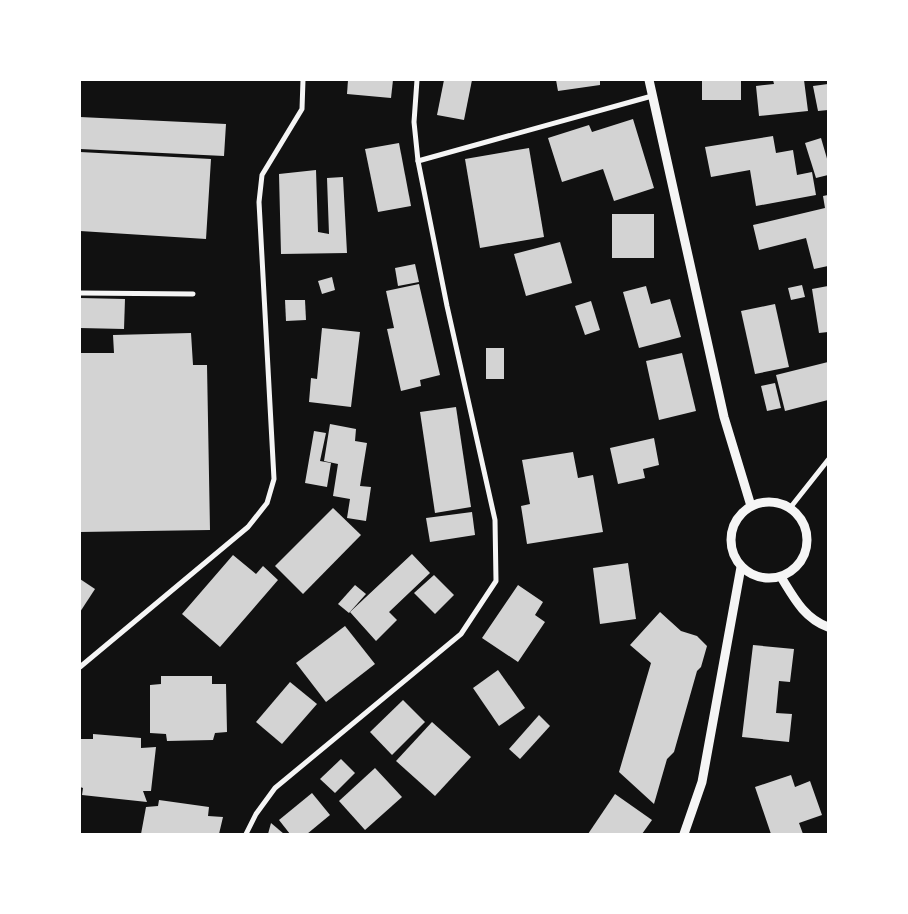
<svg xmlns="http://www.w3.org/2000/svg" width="908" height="914" viewBox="0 0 908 914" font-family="'PT Sans Narrow',sans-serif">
<rect width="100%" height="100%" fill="#111"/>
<g fill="#d3d3d3">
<path d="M 348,80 L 393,80 L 391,98 L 347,94 Z"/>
<path d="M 444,80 L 472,80 L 464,120 L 437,115 Z"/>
<path d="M 556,80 L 600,80 L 600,85 L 558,91 Z"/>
<rect x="702" y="80" width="39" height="20"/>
<path d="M 773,80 L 804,80 L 808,111 L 759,116 L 756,86 L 774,84 Z"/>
<path d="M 828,84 L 828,110 L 818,111 L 813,86 Z"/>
<path d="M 80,117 L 226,124 L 224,156 L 80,149 Z"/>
<path d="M 633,119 L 654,188 L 614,201 L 603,169 L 562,182 L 548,138 L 589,125 L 592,132 Z"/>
<path d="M 773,136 L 776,153 L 793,150 L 797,175 L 812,172 L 816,195 L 756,206 L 750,170 L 711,177 L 705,147 Z"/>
<path d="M 821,138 L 828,162 L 828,175 L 816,178 L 805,143 Z"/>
<path d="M 399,143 L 411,206 L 378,212 L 365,149 Z"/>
<path d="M 529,148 L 544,237 L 480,248 L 465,159 Z"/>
<path d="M 80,152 L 211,159 L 206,239 L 80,231 Z"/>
<path d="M 316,170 L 318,232 L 329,234 L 327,178 L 343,177 L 347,253 L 281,254 L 279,174 Z"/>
<path d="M 828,195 L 828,266 L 814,269 L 806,238 L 759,250 L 753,225 L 825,208 L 823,196 Z"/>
<rect x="612" y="214" width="42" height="44"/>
<path d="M 560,242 L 572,283 L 526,296 L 514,254 Z"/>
<path d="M 415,264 L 419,282 L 398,286 L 395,268 Z"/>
<path d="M 332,277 L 335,290 L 322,294 L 318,281 Z"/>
<path d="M 419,284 L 440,375 L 420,380 L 421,386 L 401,391 L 387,329 L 394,328 L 386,291 Z"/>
<path d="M 802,285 L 805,297 L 791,300 L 788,288 Z"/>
<path d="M 646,286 L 651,304 L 670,299 L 681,337 L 639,348 L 623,292 Z"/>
<path d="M 828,286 L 828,332 L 819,333 L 812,289 Z"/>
<path d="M 80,298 L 125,299 L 124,329 L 80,328 Z"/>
<path d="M 285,300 L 305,300 L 306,320 L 286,321 Z"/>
<path d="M 591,301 L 600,330 L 585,335 L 575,306 Z"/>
<path d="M 775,304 L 789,367 L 755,374 L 741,311 Z"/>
<path d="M 322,328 L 360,332 L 351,407 L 309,402 L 311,378 L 317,379 Z"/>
<path d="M 191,333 L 193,365 L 207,365 L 210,530 L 80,532 L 80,353 L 114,353 L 113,335 Z"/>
<rect x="486" y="348" width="18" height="31"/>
<path d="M 682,353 L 696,411 L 659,420 L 646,361 Z"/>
<path d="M 828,362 L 828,400 L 785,411 L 776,375 Z"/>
<path d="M 775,383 L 781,408 L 767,411 L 761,386 Z"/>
<path d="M 456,407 L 471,507 L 435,513 L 420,412 Z"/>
<path d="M 330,424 L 356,429 L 355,441 L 367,443 L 360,486 L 371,487 L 366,521 L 347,518 L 350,499 L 333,496 L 338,464 L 324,461 Z"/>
<path d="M 314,431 L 326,433 L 320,461 L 331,463 L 327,487 L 305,483 Z"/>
<path d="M 654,438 L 659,465 L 643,469 L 645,478 L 618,484 L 610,448 Z"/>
<path d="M 573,452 L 578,478 L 593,475 L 603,532 L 527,544 L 521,506 L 530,504 L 522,460 Z"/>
<path d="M 333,508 L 361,535 L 303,594 L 275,566 Z"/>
<path d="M 472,512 L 475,535 L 430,542 L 426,518 Z"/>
<path d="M 412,554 L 430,573 L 389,612 L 397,620 L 376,641 L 350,612 Z"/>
<path d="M 233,555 L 256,574 L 263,566 L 278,580 L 220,647 L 182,614 Z"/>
<path d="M 628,563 L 636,619 L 600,624 L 593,568 Z"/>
<path d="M 434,575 L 454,595 L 435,614 L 414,593 Z"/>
<path d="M 80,579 L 95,589 L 80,612 Z"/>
<path d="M 355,585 L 366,594 L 349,613 L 338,604 Z"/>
<path d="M 518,585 L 543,602 L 535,615 L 545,622 L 518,662 L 482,638 Z"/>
<path d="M 660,612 L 681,631 L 697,636 L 707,646 L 701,667 L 697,671 L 674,752 L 667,759 L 654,804 L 619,772 L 651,663 L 630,645 Z"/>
<path d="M 345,626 L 375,664 L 326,702 L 296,663 Z"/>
<path d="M 753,645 L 794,649 L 790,682 L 779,681 L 776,713 L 792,714 L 789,742 L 742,737 Z"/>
<path d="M 498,670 L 525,708 L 499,726 L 473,688 Z"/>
<path d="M 161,676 L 212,676 L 212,684 L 226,684 L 227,732 L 215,733 L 213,740 L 167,741 L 166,734 L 150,733 L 150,685 L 161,684 Z"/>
<path d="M 290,682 L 317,704 L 282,744 L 256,722 Z"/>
<path d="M 403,700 L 425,722 L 392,755 L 370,732 Z"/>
<path d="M 539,715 L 550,726 L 520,759 L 509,749 Z"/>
<path d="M 432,722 L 471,757 L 435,796 L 396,761 Z"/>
<path d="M 93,734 L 141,738 L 141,748 L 156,747 L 151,791 L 143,791 L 147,802 L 82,795 L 83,788 L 80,787 L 80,739 L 93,739 Z"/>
<path d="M 341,759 L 355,773 L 335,793 L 320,779 Z"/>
<path d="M 375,768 L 402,797 L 365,830 L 339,801 Z"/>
<path d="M 791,775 L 795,787 L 810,781 L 822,815 L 799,823 L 803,834 L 771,834 L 755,787 Z"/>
<path d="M 312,793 L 330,815 L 307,834 L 290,834 L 279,820 Z"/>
<path d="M 615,794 L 652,820 L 642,834 L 588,834 Z"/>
<path d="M 159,800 L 209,807 L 208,816 L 223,817 L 219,834 L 141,834 L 146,807 L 158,806 Z"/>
<path d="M 271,823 L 284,834 L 268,834 Z"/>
</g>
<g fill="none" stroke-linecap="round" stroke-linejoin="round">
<g stroke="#f5f5f5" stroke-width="5">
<path d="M 418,161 L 652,96"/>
<path d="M 80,293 L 193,294"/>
<path d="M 790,508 L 828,460"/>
<path d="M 80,667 L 248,527 L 267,503 L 274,479 L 259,202 L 262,175 L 302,109 L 303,80"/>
<path d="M 246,834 L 256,814 L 275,788 L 461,634 L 496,581 L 495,520 L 447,306 L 418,161 L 414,122 L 417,80"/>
</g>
<g stroke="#f5f5f5" stroke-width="9">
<path d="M 649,80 L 724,417 L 751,506"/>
<circle cx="769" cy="540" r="38"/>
<path d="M 781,577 C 794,598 804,618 828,627"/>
<path d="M 684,834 L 702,782 L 741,567"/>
</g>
</g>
<rect width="908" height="914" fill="none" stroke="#ffffff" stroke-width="162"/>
</svg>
